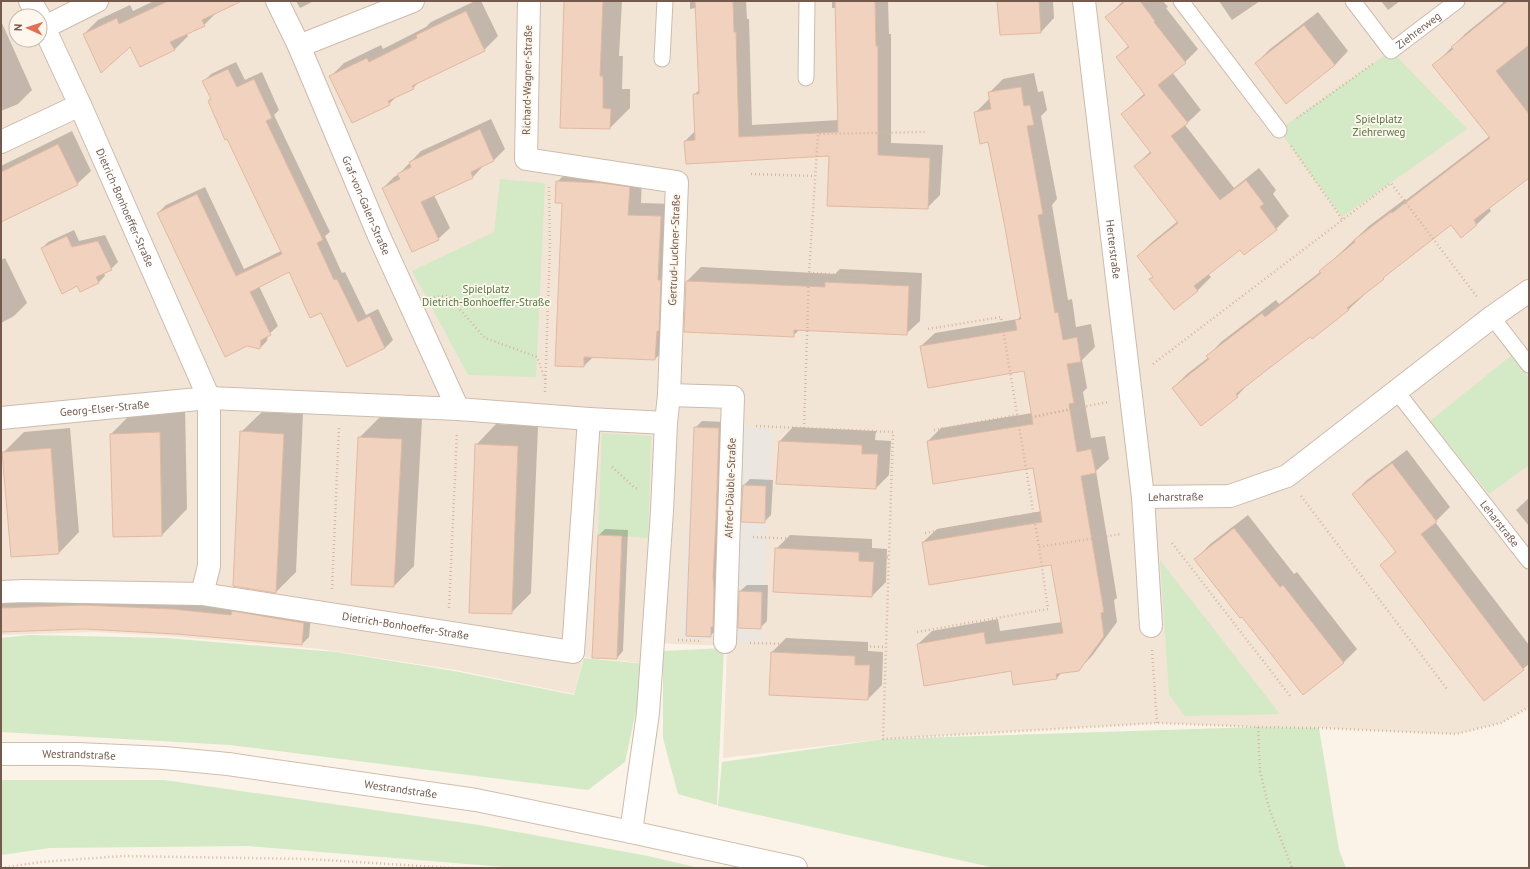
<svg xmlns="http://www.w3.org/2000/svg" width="1530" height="869" viewBox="0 0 1530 869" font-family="'PT Sans',sans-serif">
<rect width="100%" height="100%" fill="#fbf3e7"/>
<path fill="#f3e5d5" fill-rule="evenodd" d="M 1,1 L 1529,1 L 1529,707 L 1501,723 L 1456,734 L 1319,728 L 1258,727 L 1157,723 L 883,739 L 723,758 L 727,646 L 651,643 L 650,664 L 584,657 L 574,694 L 456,670 L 320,649 L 169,636 L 94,632 L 1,635 ZM 16,16 L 40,16 L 40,40 L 16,40 Z"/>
<path fill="#ece6e0" d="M 693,425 L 773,429 L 761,643 L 681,639 Z"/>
<g fill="#d4e9c5">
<path d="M 1391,51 L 1467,129 L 1342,217 L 1279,130 Z"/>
<path d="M 500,179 L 545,183 L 536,377 L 468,375 L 412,271 L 494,232 Z"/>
<path d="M 1512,355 L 1529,378 L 1529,465 L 1489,494 L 1430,421 Z"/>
<path d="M 602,433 L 651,436 L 648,538 L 598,535 Z"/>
<path d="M 1160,560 L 1280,714 L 1185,716 L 1169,695 Z"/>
<path d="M 30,635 L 166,638 L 336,652 L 454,671 L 574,695 L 584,658 L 646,664 L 625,762 L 588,790 L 230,745 L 1,732 L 1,638 Z"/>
<path d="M 724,648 L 717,805 L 678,794 L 663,738 L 663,651 Z"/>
<path d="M 1258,727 L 1319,728 L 1339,850 L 1346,868 L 995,868 L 718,806 L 722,762 L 883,739 Z"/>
<path d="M 1,780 L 164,780 L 479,825 L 648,856 L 699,868 L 515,868 L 248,846 L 50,848 L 1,855 Z"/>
</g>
<g fill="#0003">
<path d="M 154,1 L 239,1 L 217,12 L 204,25 L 186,33 L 188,36 L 174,50 L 131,46 L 84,34 L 98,20 L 130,5 L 133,11 Z"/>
<path d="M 296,1 L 314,1 L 300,8 Z"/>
<path d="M 475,1 L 481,1 L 498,36 L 484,50 L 420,81 L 413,88 L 397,96 L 389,104 L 330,77 L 344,63 L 381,45 L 383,49 L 426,27 L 431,22 Z"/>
<path d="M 565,1 L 622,1 L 619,56 L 623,56 L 622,89 L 630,89 L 630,108 L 610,128 Z"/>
<path d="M 690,1 L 746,1 L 747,19 L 749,19 L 752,125 L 839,120 L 836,8 L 832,8 L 832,1 L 888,1 L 889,34 L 891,34 L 891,143 L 943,145 L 940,195 L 927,208 L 830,155 L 685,141 L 695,131 L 694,95 L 700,89 L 696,8 L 690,9 Z"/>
<path d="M 998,1 L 1053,1 L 1054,18 L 1041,32 Z"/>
<path d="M 1123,1 L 1163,1 L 1168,7 L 1166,8 L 1198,49 L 1185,62 L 1172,72 L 1201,110 L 1185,125 L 1234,188 L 1259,168 L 1276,190 L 1273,194 L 1289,216 L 1276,229 L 1240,249 L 1208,274 L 1211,277 L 1198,290 L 1174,309 L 1150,279 L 1154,276 L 1138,256 L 1151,243 L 1178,221 L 1135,166 L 1151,151 L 1122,114 L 1145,93 L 1117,57 L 1129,45 L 1107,17 Z"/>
<path d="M 1219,1 L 1260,1 L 1232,20 Z"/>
<path d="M 1381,1 L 1400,1 L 1388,10 Z"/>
<path d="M 1502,1 L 1529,1 L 1529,177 L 1489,208 L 1491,211 L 1477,224 L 1461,237 L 1451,223 L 1393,268 L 1348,310 L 1310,336 L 1250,382 L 1237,396 L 1173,388 L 1187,374 L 1209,357 L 1208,356 L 1221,342 L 1276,300 L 1279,304 L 1320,272 L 1369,226 L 1405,199 L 1406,200 L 1490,136 L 1434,65 L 1466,33 L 1503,3 Z"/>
<path d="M 1318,12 L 1348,51 L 1335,65 L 1256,63 L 1270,49 Z"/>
<path d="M 1,21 L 32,90 L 18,104 L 1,111 Z"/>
<path d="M 236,62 L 245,80 L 262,72 L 279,110 L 274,115 L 330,232 L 325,236 L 342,273 L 345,272 L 366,315 L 378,309 L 393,340 L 385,348 L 347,365 L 322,311 L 290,271 L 259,286 L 278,326 L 268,335 L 267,341 L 260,348 L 158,213 L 166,205 L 205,187 L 244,269 L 281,251 L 209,101 L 211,98 L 203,82 L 211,74 Z"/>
<path d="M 1034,73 L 1038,92 L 1043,91 L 1047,110 L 1041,116 L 1057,199 L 1052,205 L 1068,300 L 1072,299 L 1076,327 L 1091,324 L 1095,347 L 1082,360 L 1087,388 L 1083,392 L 1091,438 L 1105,436 L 1109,459 L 1096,471 L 1117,598 L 1114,600 L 1117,622 L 1092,656 L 1078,670 L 1062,672 L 1057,678 L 1012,670 L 918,644 L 932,631 L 998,619 L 1000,631 L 1062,622 L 1052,564 L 923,542 L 937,529 L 1042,511 L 1034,467 L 928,441 L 941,428 L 1032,413 L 1025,370 L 921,346 L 935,333 L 1018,319 L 1021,315 L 1005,222 L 988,141 L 975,113 L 989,99 L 989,93 L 1003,79 Z"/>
<path d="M 491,119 L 505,149 L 494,160 L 484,165 L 473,177 L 434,195 L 450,228 L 438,239 L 412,251 L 383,188 L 394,177 L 399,174 L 421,151 Z"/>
<path d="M 72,131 L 91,171 L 77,184 L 1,220 L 1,166 Z"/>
<path d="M 570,169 L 642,175 L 641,203 L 673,204 L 667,347 L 655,359 L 594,356 L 584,366 L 563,202 L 557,182 Z"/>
<path d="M 74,230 L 79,241 L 105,235 L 118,262 L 111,269 L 104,273 L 105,276 L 98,283 L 77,285 L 42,248 L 48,242 Z"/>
<path d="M 5,258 L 27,303 L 14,316 L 1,323 L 1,260 Z"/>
<path d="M 701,267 L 835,274 L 840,269 L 922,273 L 920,321 L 906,334 L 800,329 L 793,336 L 687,281 Z"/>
<path d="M 185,407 L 187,509 L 162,535 L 114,536 L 111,434 L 137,408 Z"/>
<path d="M 262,412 L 303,414 L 296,572 L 276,592 L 241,432 Z"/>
<path d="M 380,417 L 422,419 L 414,566 L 394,586 L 359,438 Z"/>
<path d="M 702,421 L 725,422 L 717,629 L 710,636 L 695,428 Z"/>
<path d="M 496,424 L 538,426 L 531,593 L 511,613 L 476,445 Z"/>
<path d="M 793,427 L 876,431 L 875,440 L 891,441 L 889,475 L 876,488 L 780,441 Z"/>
<path d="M 70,428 L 79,532 L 59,553 L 4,452 L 24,432 Z"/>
<path d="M 1407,450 L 1450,507 L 1435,522 L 1529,645 L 1529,664 L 1484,700 L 1382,565 L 1396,551 L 1353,494 L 1367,480 Z"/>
<path d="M 750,479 L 773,480 L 771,515 L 764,522 L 744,485 Z"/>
<path d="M 1529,498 L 1529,526 L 1516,510 Z"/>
<path d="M 1248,515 L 1294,574 L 1297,572 L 1357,649 L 1343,663 L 1243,615 L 1196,559 L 1209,545 Z"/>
<path d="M 605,529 L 628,530 L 623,651 L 617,658 L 598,536 Z"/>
<path d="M 790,535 L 872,539 L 872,548 L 887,549 L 886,582 L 872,596 L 776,549 Z"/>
<path d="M 747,585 L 768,585 L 767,621 L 760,628 L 740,591 Z"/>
<path d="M 1,601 L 180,603 L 311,616 L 309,637 L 302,644 L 176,633 L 84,628 L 1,632 Z"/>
<path d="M 786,638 L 868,642 L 868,651 L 883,652 L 882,685 L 868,699 L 772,652 Z"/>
</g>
<g fill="#f0d2bf" stroke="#e2b9a0">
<path d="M 168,1 L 242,1 L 202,20 L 205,26 L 170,42 L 175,50 L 140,67 L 130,47 L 101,73 L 83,34 L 117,18 L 119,24 Z"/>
<path d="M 564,1 L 603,1 L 600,76 L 603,76 L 603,108 L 611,109 L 610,129 L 560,128 Z"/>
<path d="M 695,1 L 733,1 L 734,32 L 736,32 L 739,137 L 838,132 L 835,1 L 875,1 L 876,46 L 878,46 L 878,155 L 930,158 L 928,209 L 827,206 L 829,156 L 686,164 L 684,141 L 695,140 L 693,94 L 699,94 Z"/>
<path d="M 997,1 L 1039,1 L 1041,33 L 1000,35 Z"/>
<path d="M 1126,1 L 1140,1 L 1155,21 L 1154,22 L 1186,63 L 1158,85 L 1188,123 L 1171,136 L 1220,200 L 1246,180 L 1264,204 L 1260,207 L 1277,230 L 1244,255 L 1240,250 L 1194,286 L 1198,291 L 1174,310 L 1149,279 L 1153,277 L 1137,256 L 1178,223 L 1134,166 L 1151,153 L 1121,114 L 1145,95 L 1116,57 L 1129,47 L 1105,17 Z"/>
<path d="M 1508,1 L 1529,1 L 1529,45 L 1496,71 L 1529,114 L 1529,178 L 1474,220 L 1477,225 L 1461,238 L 1451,225 L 1383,278 L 1384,279 L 1347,308 L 1349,310 L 1312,339 L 1310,337 L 1272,366 L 1236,394 L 1238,397 L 1201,426 L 1172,388 L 1209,359 L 1206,356 L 1262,313 L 1265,317 L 1321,273 L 1319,271 L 1355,242 L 1354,240 L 1391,212 L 1392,213 L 1490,138 L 1432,65 L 1453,49 L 1451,47 Z"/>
<path d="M 466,11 L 485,51 L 412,86 L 414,89 L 388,101 L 390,105 L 352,123 L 329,76 L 367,58 L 369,62 L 417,38 L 416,35 Z"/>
<path d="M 1304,25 L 1335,65 L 1286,104 L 1255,63 Z"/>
<path d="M 228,69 L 237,87 L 254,79 L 272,118 L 266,121 L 323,240 L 317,243 L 334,280 L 337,279 L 358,322 L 370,316 L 385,348 L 347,367 L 321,313 L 310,318 L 289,272 L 250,292 L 271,335 L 261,340 L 260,349 L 247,346 L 225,357 L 157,213 L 197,194 L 236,276 L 282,254 L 227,139 L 225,140 L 208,101 L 211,99 L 202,81 Z"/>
<path d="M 1021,87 L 1024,106 L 1030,105 L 1034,125 L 1027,126 L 1043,214 L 1038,215 L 1055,313 L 1058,312 L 1063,340 L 1077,337 L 1081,362 L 1067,364 L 1074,403 L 1069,404 L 1077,452 L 1091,449 L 1096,473 L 1081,476 L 1104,612 L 1101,613 L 1104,636 L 1079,671 L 1056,674 L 1057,679 L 1013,685 L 1011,671 L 924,686 L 917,644 L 984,632 L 986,644 L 1063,633 L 1051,565 L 929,585 L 922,542 L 1042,522 L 1033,468 L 933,484 L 927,441 L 1033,424 L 1024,371 L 928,388 L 920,346 L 1017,330 L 1015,320 L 1021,319 L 1004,222 L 988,142 L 980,144 L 974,112 L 991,109 L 988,92 Z"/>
<path d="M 480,129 L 494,161 L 471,172 L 473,178 L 421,202 L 439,240 L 412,252 L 382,188 L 400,179 L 397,174 L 411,167 L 409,162 Z"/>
<path d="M 58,144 L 78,185 L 1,222 L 1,172 Z"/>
<path d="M 556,181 L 602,183 L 630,187 L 628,215 L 661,216 L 658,280 L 661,280 L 659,331 L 657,331 L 655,360 L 584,357 L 584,367 L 555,366 L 562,203 L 555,203 Z"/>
<path d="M 67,236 L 72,247 L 98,241 L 112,270 L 96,277 L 99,283 L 80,292 L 77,286 L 62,294 L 41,248 Z"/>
<path d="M 686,281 L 825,287 L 825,282 L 909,286 L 907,335 L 794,330 L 794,337 L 684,332 Z"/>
<path d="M 694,427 L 719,428 L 716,521 L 713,576 L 714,590 L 713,627 L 711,627 L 711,637 L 686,636 Z"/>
<path d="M 240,431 L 284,434 L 276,593 L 233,586 Z"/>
<path d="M 160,432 L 162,536 L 113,537 L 110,434 Z"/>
<path d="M 358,437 L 402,439 L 394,587 L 351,585 Z"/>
<path d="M 779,441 L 862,445 L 862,454 L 878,454 L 876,489 L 776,484 Z"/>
<path d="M 475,444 L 518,446 L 512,614 L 469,613 Z"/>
<path d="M 51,448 L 59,554 L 11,557 L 2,452 Z"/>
<path d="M 1392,463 L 1437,522 L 1421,534 L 1524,670 L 1484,701 L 1380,565 L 1396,552 L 1352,494 Z"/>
<path d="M 743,485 L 766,486 L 765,523 L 741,522 Z"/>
<path d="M 1234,528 L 1280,587 L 1283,585 L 1344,663 L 1303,695 L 1242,617 L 1240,618 L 1194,559 Z"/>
<path d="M 598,535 L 622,536 L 617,659 L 592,658 Z"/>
<path d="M 775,548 L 859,552 L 859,561 L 874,562 L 872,597 L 773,592 Z"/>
<path d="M 739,591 L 762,592 L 761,629 L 738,628 Z"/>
<path d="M 83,605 L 172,609 L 231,615 L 232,611 L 304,623 L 302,645 L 176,634 L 84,629 L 1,632 L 1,608 Z"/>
<path d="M 771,652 L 855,656 L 855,665 L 870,665 L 868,700 L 769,695 Z"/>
</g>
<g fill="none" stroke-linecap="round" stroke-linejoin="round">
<defs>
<g id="lane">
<path d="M 1181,1 L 1279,130"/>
<path id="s1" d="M 1353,1 L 1391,51 L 1457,1"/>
<path d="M 662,59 L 665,1"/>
<path d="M 806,78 L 807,1"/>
<path d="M 1492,317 L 1529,365"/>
<path id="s2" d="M 1397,392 L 1529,561"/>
</g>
<g id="street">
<path d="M 30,1 L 39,16"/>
<path id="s3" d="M 277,1 L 299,46 L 379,236 L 458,409"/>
<path d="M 529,1 L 526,159 L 677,182 L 669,395 L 666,423"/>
<path id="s4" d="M 1084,1 L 1143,497"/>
<path id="s5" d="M 40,19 L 80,105 L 209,398 L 209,566 L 202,594"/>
<path d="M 45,27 L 97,1"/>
<path d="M 299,46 L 413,1"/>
<path d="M 1,142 L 80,105"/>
<path d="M 669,395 L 733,397 L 725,642"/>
<path id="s6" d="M 1,418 L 209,398 L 458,409 L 589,419"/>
<path id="s7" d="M 1,592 L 24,591 L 202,594 L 573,652 L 589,419 L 666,423 L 662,511 L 648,713 L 631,832"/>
<path id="s8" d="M 1151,626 L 1143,497 L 1230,496 L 1287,476 L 1492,317 L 1529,291"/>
</g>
<g id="secondary">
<path id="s9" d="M 1,754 L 78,754 L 164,758 L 228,764 L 476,800 L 631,832 L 796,868"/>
</g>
</defs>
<use href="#lane" stroke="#cdbbad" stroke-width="17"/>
<use href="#street" stroke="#cdbbad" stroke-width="24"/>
<use href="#secondary" stroke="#d2bdad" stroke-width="24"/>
<g stroke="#d5b6a2" stroke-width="2.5" stroke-dasharray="1 3" stroke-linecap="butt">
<path d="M 1297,118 L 1374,63"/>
<path d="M 1291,146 L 1342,219"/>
<path d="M 751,174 L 815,176"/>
<path d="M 809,273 L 906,278"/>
<path d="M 434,297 L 448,296 L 485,338 L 537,357 L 545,379"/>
<path d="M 928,329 L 1001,317 L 1039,547"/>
<path d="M 1153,364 L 1391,183 L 1477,297"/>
<path d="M 545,392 L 550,245 L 549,187"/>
<path d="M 1075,408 L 1018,420 L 1108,402"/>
<path d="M 756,426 L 893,432 L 883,739 L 1157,723 L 1258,727 L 1260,771 L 1269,808 L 1292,868"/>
<path d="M 804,428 L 809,273 L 818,134 L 926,132"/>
<path d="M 934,430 L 1017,415"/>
<path d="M 612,467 L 635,488 L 639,489"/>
<path d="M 1301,496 L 1447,689"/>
<path d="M 925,533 L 1034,514"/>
<path d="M 753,537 L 869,542 L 869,556 L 889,557"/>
<path d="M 1172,543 L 1291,697"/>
<path d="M 332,589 L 339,428"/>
<path d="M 449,608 L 457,433"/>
<path d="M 917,632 L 1048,609 L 1039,547 L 1121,534"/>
<path d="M 678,640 L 699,641"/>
<path d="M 750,643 L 886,647"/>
<path d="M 1152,650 L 1157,723"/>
<path d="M 1258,727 L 1319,728 L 1456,734 L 1501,723 L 1529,707"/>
<path d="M 1,868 L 41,862 L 123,856 L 308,859 L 454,868"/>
</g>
<use href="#lane" stroke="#fff" stroke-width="15"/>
<use href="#street" stroke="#fff" stroke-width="22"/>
<use href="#secondary" stroke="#fff" stroke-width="22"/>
</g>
<g text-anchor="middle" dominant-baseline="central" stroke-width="3.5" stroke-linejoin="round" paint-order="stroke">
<g font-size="11" fill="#745a4c" stroke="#fef7ed">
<text stroke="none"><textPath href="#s1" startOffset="97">Ziehrerweg</textPath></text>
<text transform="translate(527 80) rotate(-89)">Richard-Wagner-Straße</text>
<text stroke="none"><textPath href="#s3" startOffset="223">Graf-von-Galen-Straße</textPath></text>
<text stroke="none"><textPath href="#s5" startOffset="207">Dietrich-Bonhoeffer-Straße</textPath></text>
<text stroke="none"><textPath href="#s4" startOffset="250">Herterstraße</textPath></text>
<text transform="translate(674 250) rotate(-88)">Gertrud-Luckner-Straße</text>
<text stroke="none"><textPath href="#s6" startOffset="104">Georg-Elser-Straße</textPath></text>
<text transform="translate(730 488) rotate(-88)">Alfred-Däuble-Straße</text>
<text stroke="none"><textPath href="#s8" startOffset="162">Leharstraße</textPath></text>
<text stroke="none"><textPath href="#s2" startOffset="167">Leharstraße</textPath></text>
<text stroke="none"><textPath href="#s7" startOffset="407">Dietrich-Bonhoeffer-Straße</textPath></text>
<text stroke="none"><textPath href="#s9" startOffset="78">Westrandstraße</textPath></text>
<text stroke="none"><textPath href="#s9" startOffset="402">Westrandstraße</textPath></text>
</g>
<g font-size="11" fill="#547944" stroke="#fef7ed">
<text x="1379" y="119">Spielplatz<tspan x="1379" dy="13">Ziehrerweg</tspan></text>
<text x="486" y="289">Spielplatz<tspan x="486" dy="13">Dietrich-Bonhoeffer-Straße</tspan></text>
</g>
</g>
<rect width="1530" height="869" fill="none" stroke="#745a4c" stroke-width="4"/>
<g transform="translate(28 28) rotate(273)"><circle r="19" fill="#fef7ed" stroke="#c7b8ad"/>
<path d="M0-3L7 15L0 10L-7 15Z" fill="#e07051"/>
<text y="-6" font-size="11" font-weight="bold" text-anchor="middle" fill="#745a4c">N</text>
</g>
</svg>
